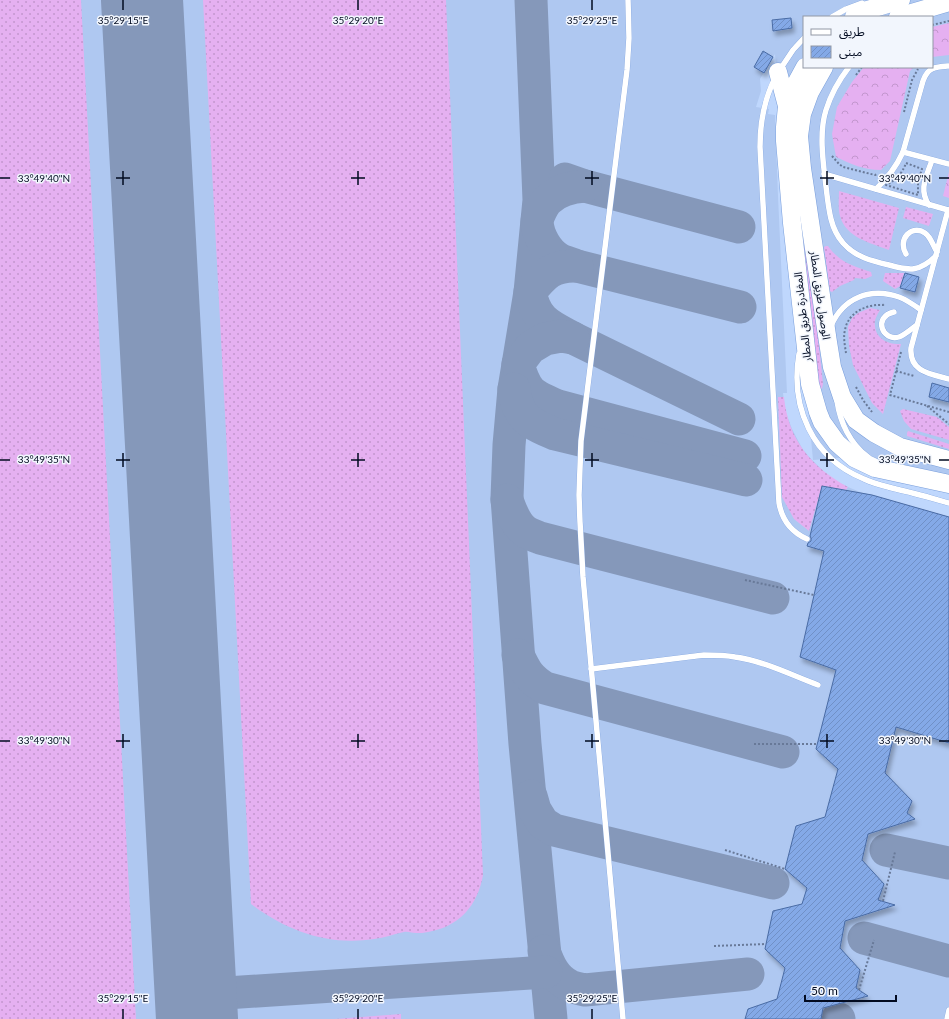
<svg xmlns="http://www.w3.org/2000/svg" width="949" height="1019" viewBox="0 0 949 1019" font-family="Lato,'Noto Sans Arabic',sans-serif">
<defs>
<pattern id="grass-dots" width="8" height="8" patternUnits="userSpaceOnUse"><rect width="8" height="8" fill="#e5b0f1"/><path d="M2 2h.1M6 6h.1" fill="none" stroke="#c396ce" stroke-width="1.8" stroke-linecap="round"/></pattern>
<pattern id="forest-crowns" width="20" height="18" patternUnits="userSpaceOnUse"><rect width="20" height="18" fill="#e5b0f1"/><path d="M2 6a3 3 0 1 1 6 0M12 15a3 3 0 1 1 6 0" fill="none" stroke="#c396ce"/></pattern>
<pattern id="building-hatch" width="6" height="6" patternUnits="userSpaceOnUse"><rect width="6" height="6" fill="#84a9e7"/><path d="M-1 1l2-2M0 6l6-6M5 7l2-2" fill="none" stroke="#7090c6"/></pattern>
<filter id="shadow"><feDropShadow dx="2.5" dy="4.5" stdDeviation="2" flood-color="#0004"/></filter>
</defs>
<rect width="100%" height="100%" fill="#bfd7fd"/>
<path fill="#afc8f1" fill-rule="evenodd" d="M 0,0 L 949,0 L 949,478 L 864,456 L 813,460 L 775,54 L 760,79 L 761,91 L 756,107 L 769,109 L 768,114 L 775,115 L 778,196 L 787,393 L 783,393 L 785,410 L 792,429 L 803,450 L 810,458 L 826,474 L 836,481 L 848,487 L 860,492 L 949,517 L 949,1019 L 0,1019 ZM 804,17 L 932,17 L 932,67 L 804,67 Z"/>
<g fill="url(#grass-dots)">
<path d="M 0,0 L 81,0 L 136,1019 L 0,1019 Z"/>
<path d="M 203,0 L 446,0 L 483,875 C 478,905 459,927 428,932 C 424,933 420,933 416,933 C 412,933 408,931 404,932 C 394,934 384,938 374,939 C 328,946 287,931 251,904 Z"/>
<path d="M 839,191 L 899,208 L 889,250 C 871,243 846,238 840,216 C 838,208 839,199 839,191 Z"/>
<path d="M 906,207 L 933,214 L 929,226 L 903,218 Z"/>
<path d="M 803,240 L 806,242 L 815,309 L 823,384 L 822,388 L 820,390 L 819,389 Z"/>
<path d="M 826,246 L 828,246 C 839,262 853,266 871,272 L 872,276 L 865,279 L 855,278 L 854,280 L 840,286 L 832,292 L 830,291 L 824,247 Z"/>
<path d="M 885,273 L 904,273 L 900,286 L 895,289 L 883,281 Z"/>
<path d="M 870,308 L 880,310 C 877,315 874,320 875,326 C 876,339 889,345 901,344 L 883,414 L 872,403 L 853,365 L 849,346 L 848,327 L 852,318 L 858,313 Z"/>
<path d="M 778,397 L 784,397 C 788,439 811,467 848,487 L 846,490 L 822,486 L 809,531 L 794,519 L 782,497 Z"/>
<path d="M 903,409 L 937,417 L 949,427 L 949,440 L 911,429 L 904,421 L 900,411 Z"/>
<path d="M 908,431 L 949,444 L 949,449 L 907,436 L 907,433 Z"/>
<path d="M 401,1014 L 401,1019 L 335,1019 Z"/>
</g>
<g fill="url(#forest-crowns)">
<path d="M 949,23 L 949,55 L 932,57 L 932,27 Z"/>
<path d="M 864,67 L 914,67 L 910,71 L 890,161 L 881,170 C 864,170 851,164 836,157 L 832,134 L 837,107 L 852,82 Z"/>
<path d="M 949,172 L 949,198 L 943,196 Z"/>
</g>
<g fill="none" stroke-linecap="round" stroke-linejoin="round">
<g stroke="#8598ba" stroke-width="33">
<path d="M 531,0 L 539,200 L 530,292 L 514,389 L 509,445 L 507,498 L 525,744 L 551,1019"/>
<path d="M 565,179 L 585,186 L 739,227"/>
<path d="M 585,186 C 572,187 558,190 548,200 C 544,203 537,217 537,222 C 538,236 547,252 559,259 C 564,262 571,263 577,266 L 740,307"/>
<path d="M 577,266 C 552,265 544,275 530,292 C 536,321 549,325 573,338 L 739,419"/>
<path d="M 573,338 L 561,336 L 545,339 L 530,348 L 518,364 C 526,393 532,395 558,406 L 745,456"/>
<path d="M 514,389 C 515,395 516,402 519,408 C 526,423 541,428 555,434 L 746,480"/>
<path d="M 507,500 C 511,511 515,524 525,531 C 529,534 535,536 540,538 L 773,598"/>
<path d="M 518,655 C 526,672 529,678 545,688 L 783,752"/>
<path d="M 531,796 L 535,810 L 543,823 L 554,830 L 773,883"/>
<path d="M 886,850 L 949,863"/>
<path d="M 864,938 L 949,961"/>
<path d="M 544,951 C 549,965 555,979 570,986 C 575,988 580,989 585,990 L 748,974"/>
<path d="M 196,995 L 546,972"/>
<path d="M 837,1019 L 839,1019"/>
</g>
<path stroke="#8598ba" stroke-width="82" d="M 142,0 L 197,1019"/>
</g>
<g fill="url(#building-hatch)" stroke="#496ba4" filter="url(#shadow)">
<path d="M 791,18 L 792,28 L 773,31 L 772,20 Z"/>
<path d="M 763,51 L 773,57 L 764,73 L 754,67 Z"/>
<path d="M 905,273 L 919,277 L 915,292 L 900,288 Z"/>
<path d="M 932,383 L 949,388 L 949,402 L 929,397 Z"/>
<path d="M 822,486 L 872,495 L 949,517 L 949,743 L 896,727 L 885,773 L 912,801 L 907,813 L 915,819 L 868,834 L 862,860 L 884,884 L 878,900 L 895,905 L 845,921 L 840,948 L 860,970 L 856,988 L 868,996 L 823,1008 L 821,1019 L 745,1019 L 748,1009 L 777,999 L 785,968 L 765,949 L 773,911 L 802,904 L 807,888 L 785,869 L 796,826 L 825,817 L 838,769 L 816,749 L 836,670 L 800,657 L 824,551 L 807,546 L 808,543 L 811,541 L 811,538 L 810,536 Z"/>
</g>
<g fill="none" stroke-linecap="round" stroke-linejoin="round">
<defs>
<g id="service">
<path d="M 832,17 L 846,9 L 862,3"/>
<path d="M 949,66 C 935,67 928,67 923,81 L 903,152 L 949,164"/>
<path d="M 849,67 C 839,80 831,94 826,110 C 818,135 824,168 827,195 C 828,203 829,211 831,219 C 833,227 837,236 843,243 C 855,257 872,261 889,265 C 910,271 919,272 936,256"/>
<path d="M 779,71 L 793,50 L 804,38"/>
<path d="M 775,78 C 764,100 760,123 760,147 L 779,503 C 782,520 791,532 807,539"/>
<path d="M 824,174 L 948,210"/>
<path d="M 876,189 C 888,178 896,167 903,152"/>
<path d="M 929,205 C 918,189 927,176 932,160"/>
<path d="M 949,211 L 948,210 L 911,348 C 909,372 931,374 949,379"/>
<path d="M 906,254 C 897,239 912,224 925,233 C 931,237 933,246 937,252"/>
<path d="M 894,312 C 872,317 883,342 899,337 C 905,335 911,329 917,325"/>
<path d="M 831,326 C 843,298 870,287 899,297 C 907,300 914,305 921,310"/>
<path d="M 799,354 C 790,407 812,458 864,479 C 874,484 885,486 896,489 C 914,493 931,498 949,503"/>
<path d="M 837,401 C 840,422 850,444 868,457"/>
<path d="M 591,669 L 704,655 C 714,655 725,655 735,657 C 764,661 791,675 818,685"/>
<path d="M 623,1019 L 583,577 L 580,522 L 579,495 L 581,441 L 627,70 L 629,38 L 628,0"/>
<path d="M 947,1019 L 949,1010"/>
</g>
<g id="primary">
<path d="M 854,17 L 864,11 L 901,0"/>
<path d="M 898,17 L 949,2"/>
<path d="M 805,67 L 793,89 L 787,106 L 785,127 L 785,141 L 792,223 L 810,384 L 818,412 L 822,422 L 837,443 L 854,458 L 875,468 L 949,484"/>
<path d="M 824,67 L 810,92 L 802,114 L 799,136 L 802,168 L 828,342 L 832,367 L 842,397 L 856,420 L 874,433 L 900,447 L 949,460"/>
<path d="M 778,72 L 787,106"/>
</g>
</defs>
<use href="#service" stroke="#799edb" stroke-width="6"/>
<use href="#primary" stroke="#799edb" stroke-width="19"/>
<g stroke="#687998" stroke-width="2" stroke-dasharray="2 2" stroke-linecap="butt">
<path d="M 932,25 L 949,21"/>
<path d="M 856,75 L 862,67"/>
<path d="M 904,112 L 912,80 L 918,69"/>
<path d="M 832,156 L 839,164 L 843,167 L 875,175 L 878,174"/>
<path d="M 906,163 L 922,169 L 918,181 L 918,195 L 886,185 C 896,180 902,174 906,163 Z"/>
<path d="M 901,352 L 890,395 L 949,412"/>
<path d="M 846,353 C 845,346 843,337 845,330 C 848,312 867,304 883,305 L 885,303"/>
<path d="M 896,371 L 914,376"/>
<path d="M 856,387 L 863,400 L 872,412"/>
<path d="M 927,406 L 949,424"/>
<path d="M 745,580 L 814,595"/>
<path d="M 754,744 L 818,744"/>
<path d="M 725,850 L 785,869"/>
<path d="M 883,901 L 895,852"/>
<path d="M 714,946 L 766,944"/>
<path d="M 859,990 L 874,940"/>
</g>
<use href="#service" stroke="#fff" stroke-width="5.5"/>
<use href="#primary" stroke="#fff" stroke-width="18"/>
</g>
<path fill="none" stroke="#020b21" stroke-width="1.5" d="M 123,0 L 123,10M 358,0 L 358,10M 592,0 L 592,10M 123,171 L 123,185M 358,171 L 358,185M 592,171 L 592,185M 827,171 L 827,185M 0,178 L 10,178M 116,178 L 130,178M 351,178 L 365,178M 585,178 L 599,178M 820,178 L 834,178M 939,178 L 949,178M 123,453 L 123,467M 358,453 L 358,467M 592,453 L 592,467M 827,453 L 827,467M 0,460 L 10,460M 116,460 L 130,460M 351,460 L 365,460M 585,460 L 599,460M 820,460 L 834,460M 939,460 L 949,460M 123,734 L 123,748M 358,734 L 358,748M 592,734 L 592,748M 827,734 L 827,748M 0,741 L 10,741M 116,741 L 130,741M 351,741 L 365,741M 585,741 L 599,741M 820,741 L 834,741M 939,741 L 949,741M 123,1009 L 123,1019M 358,1009 L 358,1019M 592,1009 L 592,1019"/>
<g text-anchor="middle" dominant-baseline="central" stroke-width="3" stroke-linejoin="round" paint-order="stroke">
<g font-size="11" fill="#020b21" stroke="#f2f6fd">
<text transform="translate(821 295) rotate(82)">الوصول طريق المطار</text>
<text transform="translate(802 317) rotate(-96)">المغادرة طريق المطار</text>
</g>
</g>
<g font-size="10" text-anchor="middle" fill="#020b21" stroke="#f2f6fd" stroke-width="3" stroke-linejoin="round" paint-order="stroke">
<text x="123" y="24">35°29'15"E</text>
<text x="358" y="24">35°29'20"E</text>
<text x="592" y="24">35°29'25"E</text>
<text x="44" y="182">33°49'40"N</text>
<text x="905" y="182">33°49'40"N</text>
<text x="44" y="463">33°49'35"N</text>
<text x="905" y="463">33°49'35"N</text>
<text x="44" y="744">33°49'30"N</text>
<text x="905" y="744">33°49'30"N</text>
<text x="123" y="1002">35°29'15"E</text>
<text x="358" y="1002">35°29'20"E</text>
<text x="592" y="1002">35°29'25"E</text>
</g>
<rect x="803" y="16" width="130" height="52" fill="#f2f6fd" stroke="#9298a5"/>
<rect x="811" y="29" width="20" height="6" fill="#ffffff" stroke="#9298a5"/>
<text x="839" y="36" font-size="12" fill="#020b21">طريق</text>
<rect x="811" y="46" width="20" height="12" fill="url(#building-hatch)" stroke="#9298a5"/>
<text x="839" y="56" font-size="12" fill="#020b21">مبنى</text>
<path d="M805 995v6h91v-6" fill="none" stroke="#020b21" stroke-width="2"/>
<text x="811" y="995" font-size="12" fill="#020b21" stroke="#f2f6fd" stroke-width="3" paint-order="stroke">50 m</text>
</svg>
